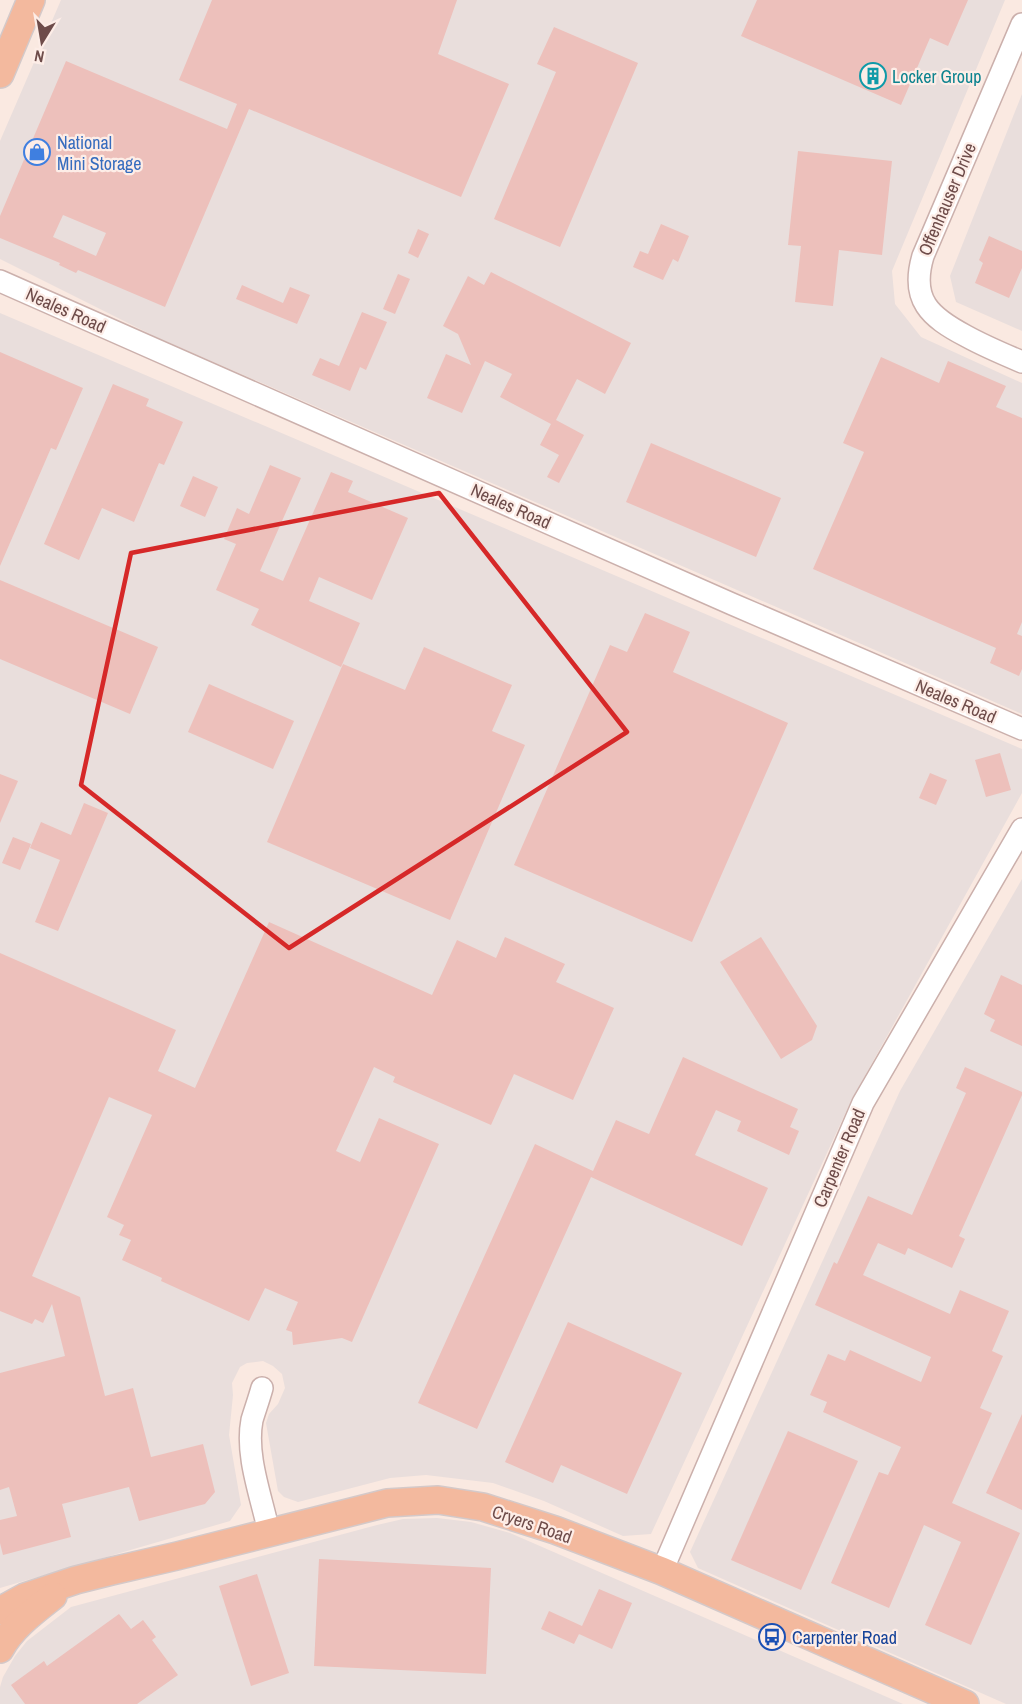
<svg xmlns="http://www.w3.org/2000/svg" width="1022" height="1704" viewBox="0 0 1022 1704" font-family="'Archivo Narrow',sans-serif">
<rect width="100%" height="100%" fill="#fae9e1"/>
<g fill="#e9dedc">
<path d="M 61,0 L 1005,0 L 892,271 L 895,304 L 921,337 L 1022,383 L 1022,714 L 154,336 L 0,259 L 0,141 Z"/>
<path d="M 1022,94 L 1022,331 L 956,302 L 950,276 Z"/>
<path d="M 0,313 L 1022,749 L 1022,793 L 851,1101 L 651,1534 L 623,1536 L 544,1501 L 493,1483 L 426,1475 L 390,1478 L 298,1502 L 284,1497 L 278,1491 L 266,1423 L 269,1414 L 278,1404 L 285,1388 L 282,1374 L 273,1366 L 263,1361 L 247,1363 L 240,1367 L 232,1383 L 233,1395 L 229,1435 L 241,1505 L 230,1521 L 0,1588 Z"/>
<path d="M 1022,879 L 1022,1704 L 1006,1704 L 698,1568 L 690,1552 L 900,1091 Z"/>
<path d="M 437,1518 L 471,1522 L 510,1533 L 903,1704 L 0,1704 L 0,1687 L 3,1677 L 15,1656 L 27,1641 L 71,1607 L 377,1525 L 403,1519 Z"/>
</g>
<g fill="#edc0bb" fill-rule="evenodd">
<path d="M 212,0 L 457,0 L 438,54 L 509,84 L 461,197 L 249,109 L 165,307 L 78,270 L 76,273 L 59,265 L 60,263 L 0,238 L 0,216 L 66,61 L 227,129 L 237,104 L 179,80 ZM 63,215 L 106,233 L 96,256 L 53,237 Z"/>
<path d="M 757,0 L 968,0 L 948,46 L 930,38 L 901,105 L 741,36 Z"/>
<path d="M 554,27 L 638,63 L 560,247 L 494,219 L 556,72 L 537,64 Z"/>
<path d="M 798,151 L 892,161 L 882,255 L 839,250 L 833,306 L 795,302 L 801,246 L 788,245 Z"/>
<path d="M 661,224 L 689,236 L 678,262 L 673,259 L 663,280 L 633,267 L 640,251 L 648,254 Z"/>
<path d="M 418,229 L 429,234 L 418,258 L 408,253 Z"/>
<path d="M 989,236 L 1022,251 L 1022,268 L 1009,298 L 975,283 L 983,263 L 979,260 Z"/>
<path d="M 491,272 L 631,343 L 605,394 L 577,379 L 556,420 L 584,435 L 559,483 L 547,477 L 559,455 L 540,445 L 551,424 L 500,397 L 512,374 L 485,361 L 462,413 L 427,398 L 446,354 L 471,365 L 458,334 L 443,326 L 468,276 L 484,285 Z"/>
<path d="M 398,274 L 410,279 L 395,314 L 383,309 Z"/>
<path d="M 242,285 L 283,303 L 290,287 L 310,295 L 297,324 L 236,299 Z"/>
<path d="M 362,312 L 387,322 L 366,370 L 360,367 L 350,391 L 312,375 L 320,358 L 339,366 Z"/>
<path d="M 0,352 L 83,388 L 56,450 L 51,448 L 0,566 Z"/>
<path d="M 881,357 L 939,383 L 948,361 L 1006,386 L 996,407 L 1022,418 L 1022,622 L 1017,634 L 1022,636 L 1022,669 L 1019,676 L 990,663 L 996,648 L 813,569 L 864,452 L 843,443 Z"/>
<path d="M 113,384 L 149,399 L 146,406 L 183,422 L 164,465 L 159,463 L 134,522 L 102,508 L 79,560 L 44,544 Z"/>
<path d="M 651,443 L 781,498 L 756,557 L 626,502 Z"/>
<path d="M 270,465 L 301,478 L 260,571 L 283,581 L 331,472 L 353,481 L 348,492 L 408,518 L 372,600 L 319,577 L 309,601 L 360,623 L 341,667 L 251,625 L 259,609 L 216,590 L 236,544 L 224,539 L 237,508 L 249,514 Z"/>
<path d="M 193,476 L 218,487 L 205,517 L 180,506 Z"/>
<path d="M 0,580 L 158,647 L 130,714 L 0,659 Z"/>
<path d="M 645,613 L 690,632 L 673,672 L 788,723 L 692,942 L 514,865 L 610,645 L 627,652 Z"/>
<path d="M 424,647 L 512,685 L 492,731 L 525,745 L 450,920 L 267,842 L 343,664 L 405,690 Z"/>
<path d="M 209,684 L 294,721 L 273,769 L 188,732 Z"/>
<path d="M 1000,753 L 1011,790 L 986,797 L 975,760 Z"/>
<path d="M 930,773 L 947,780 L 936,805 L 919,798 Z"/>
<path d="M 0,774 L 18,781 L 0,823 Z"/>
<path d="M 84,803 L 108,813 L 58,931 L 35,922 L 60,860 L 30,848 L 41,822 L 71,835 Z"/>
<path d="M 13,837 L 31,844 L 20,870 L 2,863 Z"/>
<path d="M 269,922 L 432,995 L 457,940 L 496,958 L 505,937 L 565,964 L 556,982 L 614,1008 L 573,1100 L 514,1074 L 491,1125 L 393,1082 L 395,1077 L 374,1067 L 336,1151 L 360,1162 L 379,1118 L 439,1144 L 352,1342 L 342,1338 L 293,1345 L 292,1332 L 286,1330 L 298,1302 L 265,1288 L 249,1321 L 161,1281 L 162,1278 L 122,1260 L 131,1240 L 119,1235 L 124,1225 L 107,1217 L 152,1115 L 109,1097 L 32,1276 L 80,1297 L 105,1396 L 133,1388 L 151,1457 L 203,1444 L 215,1492 L 205,1504 L 139,1521 L 129,1487 L 62,1504 L 71,1537 L 3,1555 L 0,1543 L 0,1520 L 17,1516 L 9,1487 L 0,1490 L 0,1373 L 65,1356 L 52,1304 L 43,1323 L 35,1319 L 32,1324 L 0,1311 L 0,953 L 176,1030 L 158,1071 L 195,1088 Z"/>
<path d="M 761,937 L 817,1026 L 812,1040 L 781,1059 L 720,962 Z"/>
<path d="M 1001,975 L 1022,985 L 1022,1046 L 990,1031 L 995,1020 L 984,1014 Z"/>
<path d="M 683,1057 L 798,1109 L 790,1127 L 799,1131 L 789,1155 L 737,1131 L 741,1121 L 716,1110 L 695,1155 L 768,1188 L 742,1246 L 591,1177 L 477,1429 L 418,1403 L 535,1144 L 593,1171 L 616,1120 L 649,1134 Z"/>
<path d="M 965,1067 L 1022,1092 L 1022,1095 L 959,1236 L 965,1239 L 952,1268 L 908,1248 L 905,1255 L 878,1243 L 863,1275 L 950,1314 L 960,1290 L 1009,1311 L 992,1351 L 1003,1356 L 980,1408 L 992,1413 L 952,1503 L 1020,1533 L 971,1645 L 925,1625 L 961,1542 L 924,1525 L 889,1608 L 831,1583 L 879,1472 L 888,1475 L 901,1447 L 823,1412 L 827,1402 L 810,1395 L 828,1354 L 845,1361 L 850,1350 L 921,1382 L 931,1357 L 815,1305 L 834,1262 L 837,1264 L 868,1196 L 912,1215 L 966,1093 L 956,1088 Z"/>
<path d="M 568,1322 L 682,1373 L 627,1494 L 561,1465 L 553,1483 L 505,1462 Z"/>
<path d="M 1022,1414 L 1022,1510 L 986,1493 Z"/>
<path d="M 788,1431 L 858,1461 L 801,1590 L 731,1560 Z"/>
<path d="M 319,1559 L 491,1568 L 486,1674 L 314,1666 Z"/>
<path d="M 257,1574 L 289,1673 L 251,1686 L 219,1586 Z"/>
<path d="M 599,1589 L 632,1603 L 612,1649 L 579,1634 L 581,1630 L 574,1644 L 541,1629 L 549,1611 L 582,1626 Z"/>
<path d="M 119,1614 L 131,1629 L 143,1620 L 156,1637 L 152,1640 L 178,1675 L 137,1704 L 25,1704 L 11,1685 L 44,1661 L 47,1666 Z"/>
</g>
<g fill="none" stroke-linecap="round" stroke-linejoin="round">
<defs>
<g id="minor">
<path d="M 1022,24 L 923,256 C 910,300 930,317 966,336 C 984,346 1003,354 1022,362"/>
<path d="M 0,281 L 732,604 L 1022,729"/>
<path d="M 262,1388 C 259,1399 255,1410 252,1420 C 245,1456 262,1498 269,1533"/>
<path d="M 662,1571 L 863,1103 L 1022,829"/>
</g>
<g id="major">
<path d="M 0,74 L 31,0"/>
<path d="M 0,1611 L 25,1597 L 76,1580 L 112,1571 L 177,1556 L 387,1503 L 438,1500 L 483,1507 L 555,1530 L 662,1571 L 965,1704"/>
<path d="M 0,1649 C 12,1627 34,1611 53,1596"/>
</g>
</defs>
<use href="#minor" stroke="#cbb0ac" stroke-width="24"/>
<use href="#major" stroke="#d4c9c9" stroke-width="30"/>
<use href="#minor" stroke="#fff" stroke-width="21"/>
<use href="#major" stroke="#f3b99e" stroke-width="27"/>
</g>
<path fill="none" stroke="#d62828" stroke-width="4.5" stroke-linejoin="round" d="M 439,493 L 627,732 L 289,948 L 81,785 L 131,553 Z"/>
<defs>
<symbol id="building-ring" viewBox="-11 -11 22 22"><circle r="9.5" fill="#fdede7" stroke="#0f9aa8" stroke-width="1.5"/><path d="M-4-6H4V6H1V3H-1V6H-4ZM-2.5-4.3h1.7v1.8h-1.7ZM.8-4.3h1.7v1.8H.8ZM-2.5-1h1.7V.8h-1.7ZM.8-1h1.7V.8H.8Z" fill="#0f9aa8"/></symbol>
<symbol id="shop-ring" viewBox="-11 -11 22 22"><circle r="9.5" fill="#fdede7" stroke="#3f7fe0" stroke-width="1.5"/><path d="M-5-2.5h2.3a2.7 3.5 0 0 1 5.4 0H5L5.5 6h-11ZM-1.5-2.5h3a1.5 2.3 0 0 0-3 0Z" fill="#3f7fe0"/></symbol>
<symbol id="bus-ring" viewBox="-11 -11 22 22"><circle r="9.5" fill="#fdede7" stroke="#1a4fb4" stroke-width="1.5"/><path d="M-5-6H5V4H4V6H2V4H-2V6H-4V4H-5ZM-3.5-4V0h7V-4ZM-3.5 1.2v1.5H-2V1.2ZM2 1.2v1.5H3.5V1.2Z" fill="#1a4fb4"/></symbol>
</defs>
<g fill-rule="evenodd">
<use href="#building-ring" x="858" y="61" width="30" height="30"/>
<use href="#shop-ring" x="22" y="137" width="30" height="30"/>
<use href="#bus-ring" x="757" y="1622" width="30" height="30"/>
</g>
<g text-anchor="middle" dominant-baseline="central" stroke-width="4.5" stroke-linejoin="round" paint-order="stroke">
<g font-size="18" fill="#0d838f" stroke="#fdede7" text-anchor="start">
<text x="892" y="76">Locker Group</text>
</g>
<g font-size="18" fill="#366cbe" stroke="#fdede7" text-anchor="start">
<text x="57" y="142">National<tspan x="57" dy="21">Mini Storage</tspan></text>
</g>
<g font-size="18" fill="#6e4c4a" stroke="#fdede7">
<text transform="translate(947 199) rotate(-67)">Offenhauser Drive</text>
<text transform="translate(66 310) rotate(24)">Neales Road</text>
<text transform="translate(511 506) rotate(24)">Neales Road</text>
<text transform="translate(956 701) rotate(23)">Neales Road</text>
<text transform="translate(839 1158) rotate(-67)">Carpenter Road</text>
<text transform="translate(532 1524) rotate(19)">Cryers Road</text>
</g>
<g font-size="18" fill="#164399" stroke="#fdede7" text-anchor="start">
<text x="792" y="1637">Carpenter Road</text>
</g>
</g>
<g transform="translate(42 42) rotate(191)" stroke="#fdede7" stroke-width="4.5" paint-order="stroke">
<path d="M0-4.5L10 22L0 15L-10 22Z" fill="#6e4c4a"/>
<text y="-9" font-size="16" font-weight="bold" text-anchor="middle" fill="#6e4c4a">N</text>
</g>
</svg>
